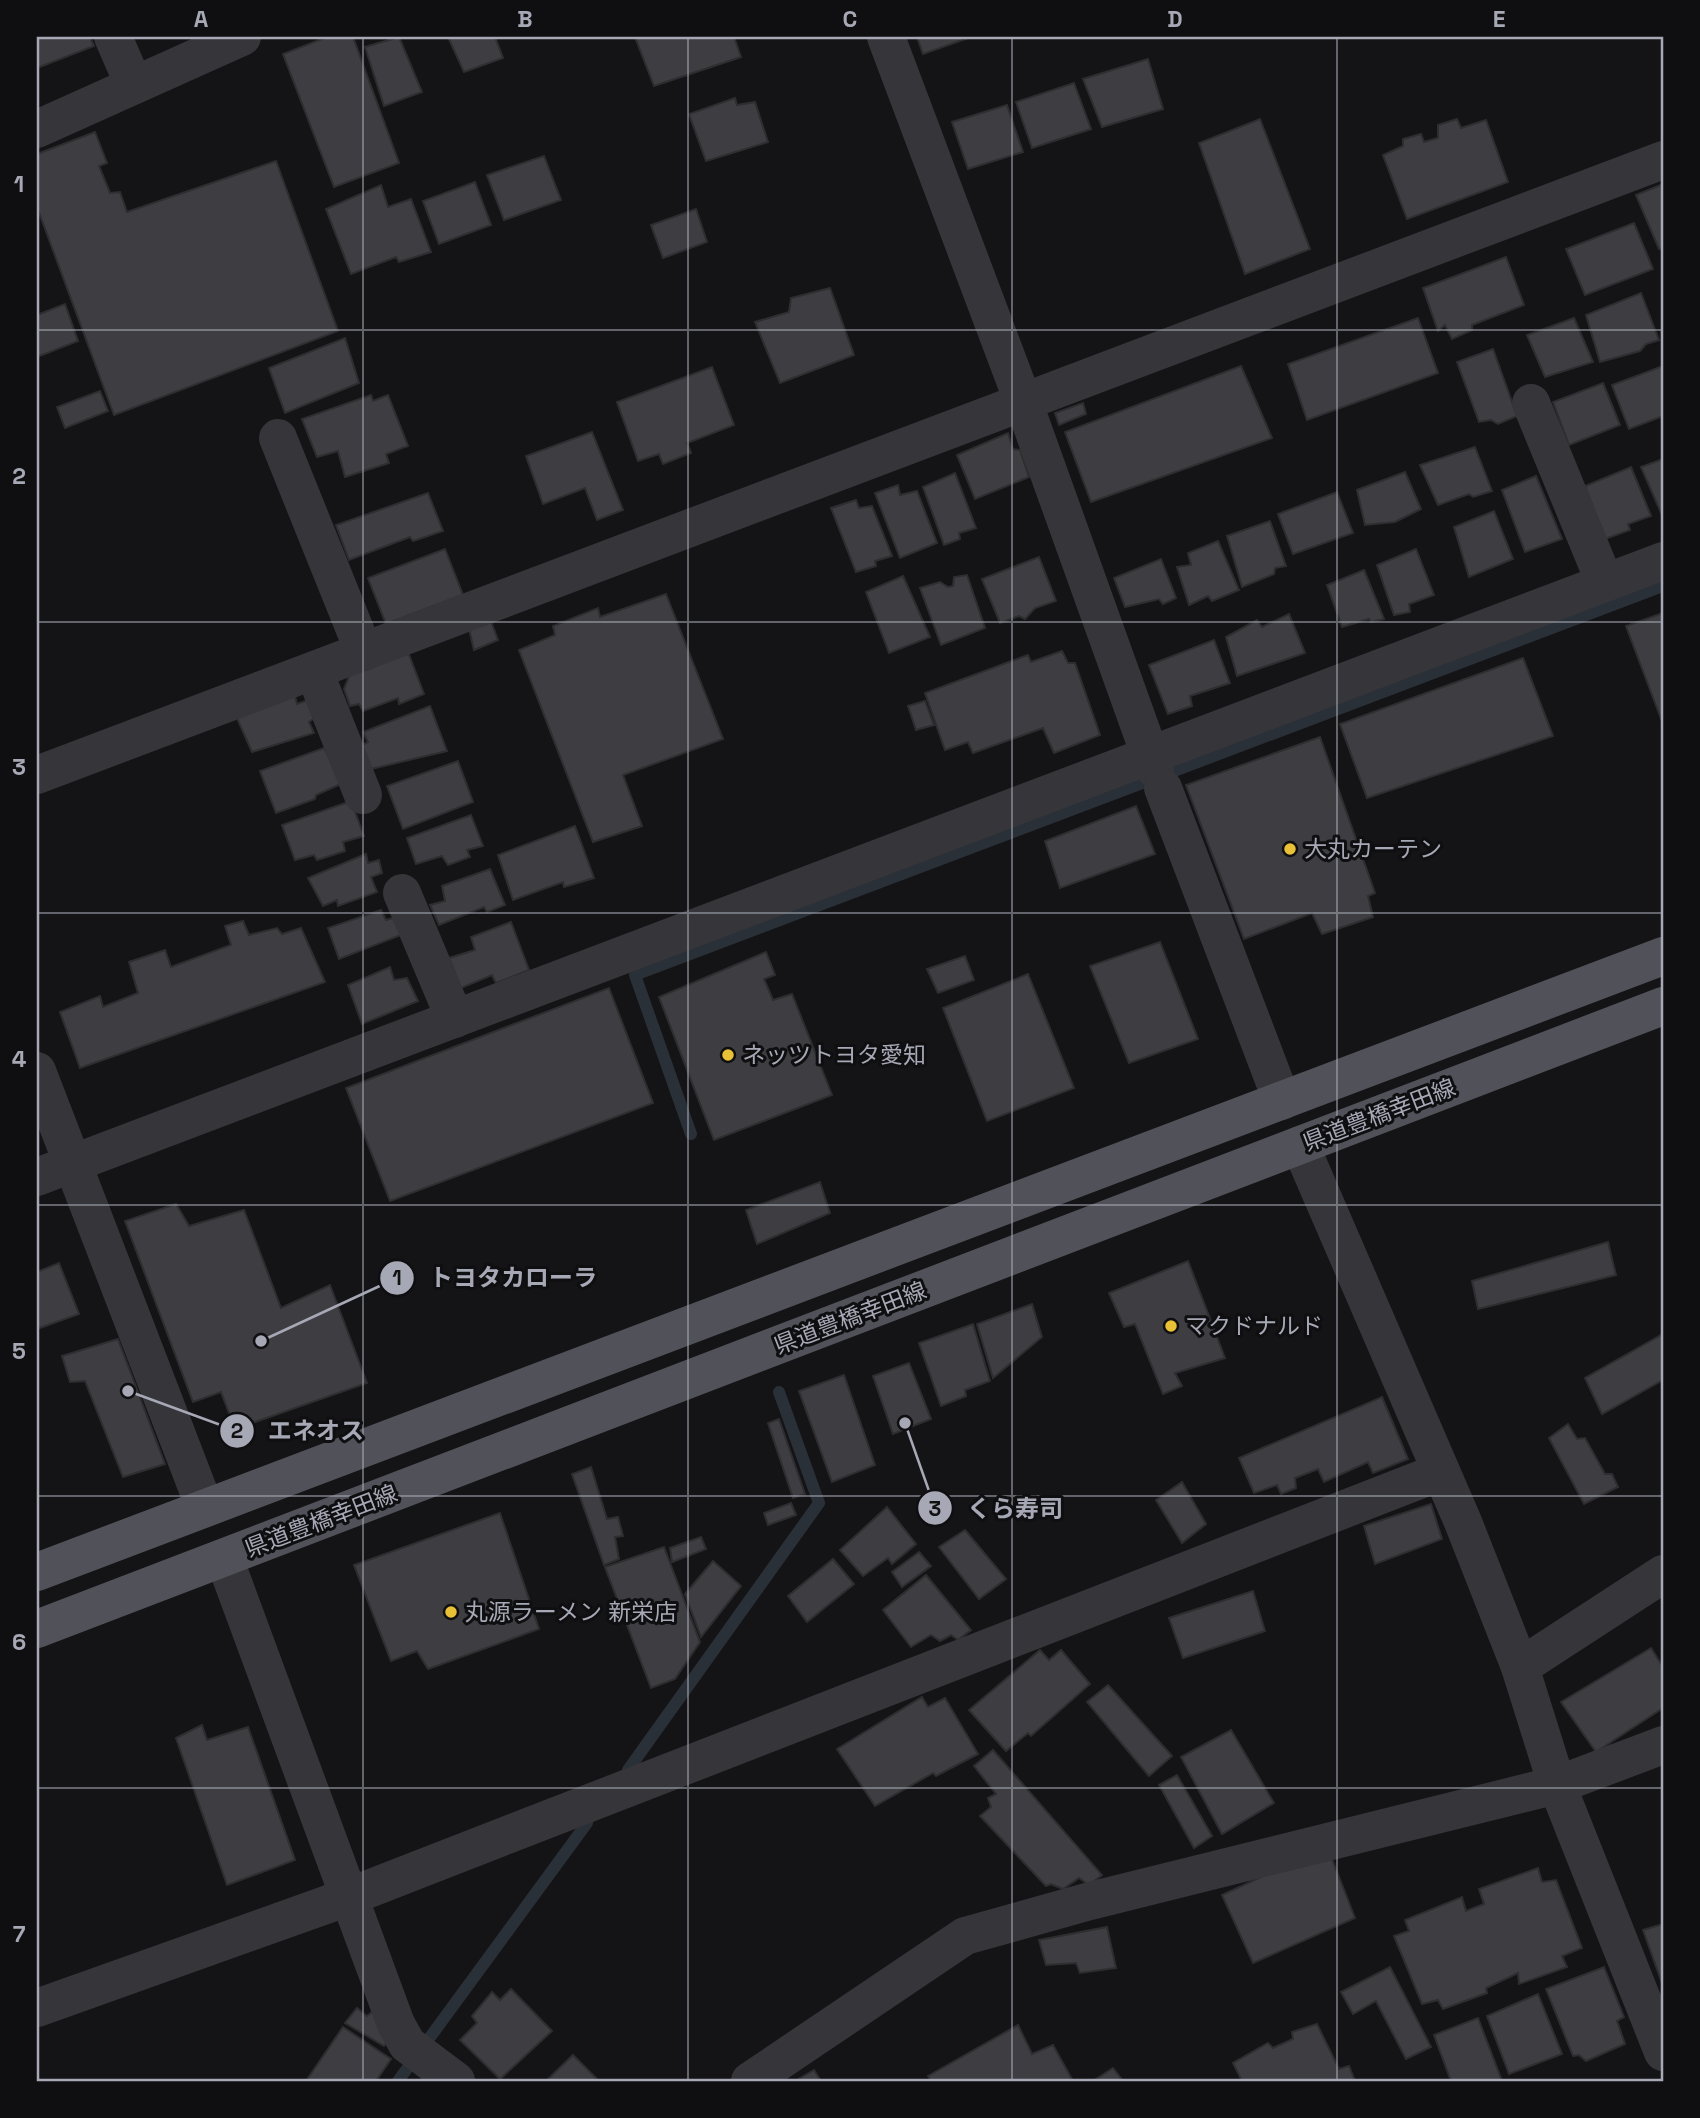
<svg xmlns="http://www.w3.org/2000/svg" width="1700" height="2118" viewBox="0 0 1700 2118" font-family="'Space Grotesk','Noto Sans JP',sans-serif">
<rect width="100%" height="100%" fill="#141315"/>
<g fill="none" stroke-linecap="round" stroke-linejoin="round">
<g stroke="#2a3038" stroke-width="12">
<path d="M 691,1134 L 635,975 L 1663,586"/>
<path d="M 628,1770 L 819,1503 L 779,1392"/>
<path d="M 398,2081 L 587,1823"/>
</g>
</g>
<g fill="#3e3e42" stroke="#2e2e31" stroke-width="2">
<path d="M 37,37 L 90,37 L 94,46 L 37,68 Z"/>
<path d="M 327,37 L 353,37 L 399,163 L 334,187 L 283,54 Z"/>
<path d="M 399,37 L 422,92 L 384,106 L 365,47 Z"/>
<path d="M 448,37 L 495,37 L 503,58 L 464,72 Z"/>
<path d="M 635,37 L 734,37 L 741,57 L 654,86 Z"/>
<path d="M 917,37 L 971,37 L 923,54 Z"/>
<path d="M 1148,59 L 1163,109 L 1102,127 L 1083,79 Z"/>
<path d="M 1074,83 L 1091,129 L 1032,148 L 1016,102 Z"/>
<path d="M 735,98 L 737,105 L 755,102 L 768,142 L 706,161 L 689,114 Z"/>
<path d="M 1007,105 L 1023,152 L 968,169 L 952,122 Z"/>
<path d="M 1260,119 L 1310,249 L 1245,274 L 1199,143 Z"/>
<path d="M 1457,119 L 1461,128 L 1486,120 L 1508,182 L 1407,219 L 1383,155 L 1403,146 L 1403,139 L 1421,134 L 1424,142 L 1438,138 L 1438,125 Z"/>
<path d="M 95,132 L 107,163 L 99,166 L 110,193 L 120,192 L 127,212 L 276,161 L 338,331 L 114,415 L 37,207 L 37,154 Z"/>
<path d="M 544,156 L 561,200 L 504,220 L 487,175 Z"/>
<path d="M 475,182 L 491,225 L 439,244 L 423,201 Z"/>
<path d="M 1663,184 L 1663,248 L 1659,249 L 1636,195 Z"/>
<path d="M 381,185 L 388,207 L 411,199 L 431,252 L 399,262 L 396,257 L 351,274 L 326,209 Z"/>
<path d="M 696,209 L 707,242 L 663,258 L 651,225 Z"/>
<path d="M 1634,223 L 1653,269 L 1585,295 L 1566,249 Z"/>
<path d="M 1506,257 L 1524,305 L 1472,325 L 1472,330 L 1452,339 L 1445,325 L 1438,331 L 1423,288 Z"/>
<path d="M 830,288 L 854,355 L 780,383 L 755,322 L 789,312 L 791,298 Z"/>
<path d="M 1641,293 L 1659,340 L 1646,344 L 1640,351 L 1600,362 L 1586,315 Z"/>
<path d="M 65,304 L 78,341 L 37,357 L 37,315 Z"/>
<path d="M 1418,318 L 1438,373 L 1307,420 L 1288,364 Z"/>
<path d="M 1574,318 L 1593,362 L 1545,377 L 1527,335 Z"/>
<path d="M 345,338 L 359,383 L 285,413 L 269,368 Z"/>
<path d="M 1493,349 L 1517,416 L 1498,424 L 1491,420 L 1479,422 L 1457,362 Z"/>
<path d="M 1241,366 L 1272,438 L 1091,502 L 1065,432 Z"/>
<path d="M 1663,366 L 1663,416 L 1629,429 L 1612,385 Z"/>
<path d="M 712,367 L 734,425 L 687,443 L 691,453 L 663,464 L 659,454 L 638,461 L 617,402 Z"/>
<path d="M 1603,383 L 1620,425 L 1569,445 L 1553,402 Z"/>
<path d="M 100,391 L 108,411 L 65,428 L 57,407 Z"/>
<path d="M 371,395 L 373,401 L 388,395 L 408,446 L 386,454 L 389,463 L 345,477 L 338,451 L 317,457 L 302,419 Z"/>
<path d="M 1083,403 L 1086,414 L 1059,425 L 1055,413 Z"/>
<path d="M 592,432 L 623,510 L 597,520 L 585,488 L 543,504 L 526,456 Z"/>
<path d="M 1008,433 L 1013,449 L 1020,450 L 1029,477 L 975,499 L 957,455 Z"/>
<path d="M 1475,447 L 1492,491 L 1473,497 L 1469,494 L 1438,505 L 1420,465 Z"/>
<path d="M 1663,459 L 1663,515 L 1662,515 L 1641,467 Z"/>
<path d="M 1631,467 L 1651,516 L 1628,524 L 1630,530 L 1605,539 L 1585,486 Z"/>
<path d="M 1405,472 L 1421,509 L 1395,522 L 1365,525 L 1357,490 Z"/>
<path d="M 955,473 L 976,528 L 959,533 L 960,539 L 944,545 L 923,487 Z"/>
<path d="M 1536,476 L 1562,539 L 1525,552 L 1502,490 Z"/>
<path d="M 898,485 L 900,495 L 917,491 L 937,543 L 900,558 L 875,493 Z"/>
<path d="M 1337,492 L 1353,533 L 1293,554 L 1278,514 Z"/>
<path d="M 428,493 L 443,531 L 413,541 L 410,537 L 349,560 L 336,525 Z"/>
<path d="M 856,500 L 859,508 L 872,506 L 892,556 L 875,561 L 876,566 L 856,572 L 831,508 Z"/>
<path d="M 1494,511 L 1513,559 L 1469,577 L 1454,527 Z"/>
<path d="M 1270,521 L 1286,566 L 1275,568 L 1274,574 L 1242,587 L 1227,536 Z"/>
<path d="M 1218,541 L 1239,590 L 1212,601 L 1208,596 L 1189,605 L 1177,567 L 1191,565 L 1188,553 Z"/>
<path d="M 445,549 L 463,595 L 386,624 L 368,578 Z"/>
<path d="M 1416,549 L 1434,595 L 1409,604 L 1410,612 L 1394,615 L 1377,565 Z"/>
<path d="M 1039,557 L 1056,601 L 1035,608 L 1025,619 L 1019,616 L 1000,623 L 982,579 Z"/>
<path d="M 1161,559 L 1176,598 L 1163,604 L 1159,599 L 1125,607 L 1114,578 Z"/>
<path d="M 1364,570 L 1384,619 L 1371,622 L 1369,619 L 1342,627 L 1327,585 Z"/>
<path d="M 967,575 L 985,628 L 941,645 L 920,588 L 940,582 L 948,587 L 953,586 L 954,577 Z"/>
<path d="M 903,576 L 930,637 L 889,653 L 866,592 Z"/>
<path d="M 666,594 L 723,739 L 623,775 L 642,826 L 593,842 L 519,650 L 555,635 L 553,626 L 598,608 L 600,617 Z"/>
<path d="M 1663,613 L 1663,724 L 1626,626 Z"/>
<path d="M 1289,614 L 1305,653 L 1237,676 L 1226,637 L 1257,620 L 1262,627 Z"/>
<path d="M 490,619 L 498,640 L 474,650 L 469,629 Z"/>
<path d="M 1214,640 L 1230,683 L 1190,696 L 1192,706 L 1168,714 L 1149,665 Z"/>
<path d="M 1062,651 L 1068,663 L 1075,663 L 1100,735 L 1054,753 L 1043,728 L 973,753 L 968,742 L 945,750 L 925,693 L 1028,655 L 1031,662 Z"/>
<path d="M 408,652 L 424,694 L 399,704 L 398,698 L 363,711 L 359,704 L 350,706 L 344,689 L 350,674 Z"/>
<path d="M 1523,658 L 1553,736 L 1367,798 L 1340,724 Z"/>
<path d="M 294,692 L 297,704 L 314,698 L 320,714 L 309,722 L 314,733 L 252,752 L 236,716 Z"/>
<path d="M 925,701 L 934,725 L 916,730 L 908,706 Z"/>
<path d="M 430,706 L 447,751 L 371,769 L 362,745 L 368,742 L 363,732 Z"/>
<path d="M 1320,737 L 1375,893 L 1368,896 L 1373,917 L 1322,934 L 1312,913 L 1244,939 L 1186,785 Z"/>
<path d="M 324,748 L 343,783 L 316,795 L 315,799 L 276,813 L 260,771 Z"/>
<path d="M 458,761 L 473,802 L 403,829 L 387,786 Z"/>
<path d="M 351,801 L 364,836 L 343,842 L 345,851 L 317,860 L 314,855 L 295,860 L 282,825 Z"/>
<path d="M 1136,806 L 1155,854 L 1060,888 L 1045,841 Z"/>
<path d="M 471,815 L 483,846 L 467,850 L 470,857 L 448,865 L 442,856 L 416,864 L 407,838 Z"/>
<path d="M 575,826 L 594,878 L 564,887 L 563,882 L 513,900 L 498,855 Z"/>
<path d="M 366,854 L 368,863 L 379,860 L 382,873 L 371,877 L 377,892 L 338,906 L 337,900 L 323,906 L 308,878 Z"/>
<path d="M 490,869 L 505,905 L 487,912 L 484,907 L 439,925 L 430,905 L 445,901 L 442,886 Z"/>
<path d="M 381,910 L 386,920 L 393,918 L 401,935 L 339,959 L 328,928 Z"/>
<path d="M 243,921 L 249,935 L 277,928 L 282,934 L 301,928 L 325,982 L 80,1068 L 60,1012 L 100,996 L 103,1007 L 138,993 L 129,962 L 165,950 L 171,967 L 231,945 L 225,926 Z"/>
<path d="M 511,922 L 529,970 L 496,983 L 492,975 L 461,988 L 449,958 L 475,950 L 471,937 Z"/>
<path d="M 1160,942 L 1198,1039 L 1129,1063 L 1090,966 Z"/>
<path d="M 766,952 L 775,975 L 764,979 L 773,1000 L 792,994 L 832,1095 L 714,1140 L 659,997 Z"/>
<path d="M 965,956 L 974,980 L 938,993 L 927,969 Z"/>
<path d="M 390,967 L 394,980 L 407,978 L 418,1001 L 362,1024 L 348,985 Z"/>
<path d="M 1028,974 L 1074,1088 L 987,1121 L 943,1008 Z"/>
<path d="M 609,988 L 653,1103 L 390,1201 L 346,1088 Z"/>
<path d="M 820,1182 L 830,1213 L 757,1244 L 746,1210 Z"/>
<path d="M 176,1204 L 189,1226 L 244,1210 L 281,1308 L 330,1285 L 367,1383 L 235,1429 L 221,1392 L 193,1402 L 125,1221 Z"/>
<path d="M 1608,1242 L 1616,1275 L 1478,1309 L 1472,1281 Z"/>
<path d="M 1188,1261 L 1225,1358 L 1175,1373 L 1182,1386 L 1163,1394 L 1135,1324 L 1124,1327 L 1109,1293 Z"/>
<path d="M 59,1263 L 79,1314 L 37,1329 L 37,1272 Z"/>
<path d="M 1032,1304 L 1042,1337 L 993,1378 L 977,1324 Z"/>
<path d="M 973,1324 L 990,1381 L 965,1390 L 966,1396 L 941,1406 L 919,1343 Z"/>
<path d="M 1663,1334 L 1663,1380 L 1602,1414 L 1585,1378 Z"/>
<path d="M 118,1339 L 165,1464 L 123,1477 L 85,1381 L 70,1382 L 62,1356 Z"/>
<path d="M 909,1363 L 931,1419 L 893,1434 L 873,1376 Z"/>
<path d="M 844,1375 L 875,1465 L 832,1482 L 799,1391 Z"/>
<path d="M 1382,1397 L 1408,1459 L 1373,1473 L 1368,1462 L 1324,1482 L 1318,1469 L 1295,1478 L 1296,1488 L 1281,1494 L 1277,1485 L 1254,1493 L 1239,1458 Z"/>
<path d="M 779,1419 L 805,1494 L 793,1498 L 768,1423 Z"/>
<path d="M 1568,1424 L 1577,1439 L 1585,1438 L 1605,1474 L 1612,1474 L 1618,1487 L 1584,1504 L 1549,1438 Z"/>
<path d="M 591,1467 L 607,1519 L 618,1517 L 623,1536 L 615,1537 L 619,1559 L 604,1565 L 572,1474 Z"/>
<path d="M 1182,1482 L 1206,1524 L 1182,1543 L 1156,1500 Z"/>
<path d="M 791,1503 L 796,1515 L 768,1525 L 764,1513 Z"/>
<path d="M 1431,1504 L 1442,1539 L 1375,1564 L 1364,1526 Z"/>
<path d="M 887,1507 L 916,1544 L 892,1564 L 888,1558 L 863,1576 L 840,1550 Z"/>
<path d="M 500,1513 L 539,1629 L 428,1669 L 417,1651 L 391,1661 L 354,1565 Z"/>
<path d="M 965,1530 L 1006,1579 L 979,1599 L 939,1547 Z"/>
<path d="M 701,1537 L 706,1549 L 672,1562 L 670,1548 Z"/>
<path d="M 664,1547 L 700,1642 L 675,1679 L 651,1688 L 605,1567 Z"/>
<path d="M 919,1552 L 931,1566 L 902,1587 L 892,1572 Z"/>
<path d="M 833,1559 L 854,1584 L 807,1622 L 788,1596 Z"/>
<path d="M 713,1561 L 741,1586 L 701,1637 L 685,1594 Z"/>
<path d="M 926,1575 L 971,1630 L 958,1640 L 951,1635 L 940,1641 L 931,1635 L 911,1647 L 883,1610 Z"/>
<path d="M 1253,1591 L 1265,1631 L 1183,1658 L 1169,1618 Z"/>
<path d="M 1651,1648 L 1663,1667 L 1663,1708 L 1596,1752 L 1561,1702 Z"/>
<path d="M 1040,1650 L 1049,1660 L 1061,1650 L 1090,1684 L 1031,1736 L 1028,1733 L 1006,1751 L 969,1710 Z"/>
<path d="M 1108,1685 L 1172,1756 L 1149,1776 L 1087,1702 Z"/>
<path d="M 922,1697 L 928,1707 L 945,1698 L 978,1754 L 936,1776 L 933,1773 L 875,1806 L 837,1749 Z"/>
<path d="M 202,1725 L 207,1740 L 248,1727 L 295,1860 L 227,1885 L 176,1738 Z"/>
<path d="M 1231,1730 L 1274,1803 L 1222,1834 L 1181,1757 Z"/>
<path d="M 993,1750 L 1102,1875 L 1089,1885 L 1079,1878 L 1063,1889 L 1051,1884 L 1046,1886 L 980,1816 L 991,1807 L 988,1798 L 996,1794 L 974,1766 Z"/>
<path d="M 1177,1775 L 1212,1836 L 1194,1848 L 1159,1785 Z"/>
<path d="M 1332,1859 L 1355,1918 L 1253,1963 L 1222,1895 L 1272,1872 Z"/>
<path d="M 1538,1868 L 1542,1882 L 1556,1880 L 1582,1948 L 1562,1956 L 1567,1967 L 1519,1984 L 1518,1973 L 1486,1988 L 1487,1993 L 1443,2009 L 1438,2000 L 1422,2004 L 1394,1936 L 1409,1931 L 1405,1920 L 1462,1897 L 1466,1911 L 1484,1904 L 1479,1889 Z"/>
<path d="M 1663,1924 L 1663,1986 L 1643,1930 Z"/>
<path d="M 1107,1927 L 1116,1968 L 1080,1973 L 1076,1963 L 1046,1965 L 1039,1940 Z"/>
<path d="M 1390,1967 L 1431,2047 L 1406,2059 L 1376,2001 L 1353,2014 L 1341,1992 Z"/>
<path d="M 1604,1967 L 1624,2017 L 1617,2021 L 1625,2044 L 1586,2061 L 1579,2055 L 1573,2056 L 1546,1989 Z"/>
<path d="M 511,1989 L 552,2031 L 500,2079 L 460,2040 L 477,2023 L 472,2016 L 492,1992 L 500,2000 Z"/>
<path d="M 1538,1994 L 1562,2054 L 1509,2074 L 1487,2016 Z"/>
<path d="M 378,2007 L 392,2036 L 384,2046 L 345,2023 L 357,2008 L 367,2016 Z"/>
<path d="M 1478,2018 L 1502,2081 L 1451,2081 L 1434,2035 Z"/>
<path d="M 1317,2024 L 1339,2069 L 1349,2066 L 1355,2081 L 1242,2081 L 1233,2063 L 1268,2043 L 1273,2048 L 1293,2039 L 1292,2032 Z"/>
<path d="M 1018,2025 L 1032,2054 L 1053,2045 L 1073,2081 L 931,2081 L 928,2076 Z"/>
<path d="M 343,2027 L 391,2059 L 376,2081 L 306,2081 Z"/>
<path d="M 573,2055 L 599,2081 L 546,2081 Z"/>
<path d="M 1113,2068 L 1123,2081 L 1093,2081 Z"/>
<path d="M 814,2070 L 821,2081 L 795,2081 Z"/>
</g>
<g fill="none" stroke-linecap="round" stroke-linejoin="round">
<g stroke="#35353a" stroke-width="38">
<path d="M 113,37 L 134,85"/>
<path d="M 886,37 L 1024,404 L 1155,769"/>
<path d="M 37,129 L 242,37"/>
<path d="M 1531,403 L 1605,583"/>
<path d="M 278,438 L 364,652"/>
<path d="M 314,671 L 363,795"/>
<path d="M 37,775 L 1663,160"/>
<path d="M 1163,788 L 1282,1101"/>
<path d="M 402,893 L 455,1019"/>
<path d="M 37,1071 L 205,1508"/>
<path d="M 1300,1145 L 1463,1522 L 1520,1667 L 1557,1785 L 1663,2052"/>
<path d="M 37,1177 L 1663,561"/>
<path d="M 224,1558 L 396,2024 L 407,2044 L 456,2081"/>
<path d="M 1520,1667 L 1663,1574"/>
<path d="M 37,2008 L 348,1897 L 1440,1472"/>
<path d="M 750,2081 L 965,1936 L 1090,1901 L 1557,1785 L 1663,1745"/>
</g>
<g stroke="#515259" stroke-width="38">
<path d="M 37,1572 L 1663,956"/>
<path d="M 37,1629 L 1663,1006"/>
</g>
</g>
<path fill="none" stroke="#a6a9b5" stroke-width="2" stroke-opacity="0.55" d="M 363,37 L 363,2081M 688,37 L 688,2081M 1012,37 L 1012,2081M 1337,37 L 1337,2081M 37,330 L 1663,330M 37,622 L 1663,622M 37,913 L 1663,913M 37,1205 L 1663,1205M 37,1496 L 1663,1496M 37,1788 L 1663,1788"/>
<g fill="#e9c137" stroke="#0f0e10" stroke-width="2.5">
<circle cx="1290" cy="849" r="7"/>
<circle cx="728" cy="1055" r="7"/>
<circle cx="1171" cy="1326" r="7"/>
<circle cx="451" cy="1612" r="7"/>
</g>
<g text-anchor="middle" dominant-baseline="central" stroke-width="6" stroke-linejoin="round" paint-order="stroke">
<g font-size="23" fill="#a6a9b5" stroke="#0f0e10" text-anchor="start">
<text x="1304" y="849">大丸カーテン</text>
<text x="742" y="1055">ネッツトヨタ愛知</text>
<text x="1185" y="1326">マクドナルド</text>
<text x="465" y="1612">丸源ラーメン 新栄店</text>
</g>
<g font-size="23" fill="#a6a9b5" stroke="#0f0e10">
<text transform="translate(1379 1115) rotate(-21)">県道豊橋幸田線</text>
<text transform="translate(850 1318) rotate(-21)">県道豊橋幸田線</text>
<text transform="translate(321 1521) rotate(-21)">県道豊橋幸田線</text>
</g>
</g>
<path fill="none" stroke="#a6a9b5" stroke-width="2.5" d="M261 1341L397 1278M128 1391L237 1431M905 1423L935 1508"/>
<g fill="#a6a9b5" stroke="#0f0e10" stroke-width="2.5">
<circle cx="261" cy="1341" r="7"/>
<circle cx="128" cy="1391" r="7"/>
<circle cx="905" cy="1423" r="7"/>
<circle cx="397" cy="1278" r="18"/>
<circle cx="237" cy="1431" r="18"/>
<circle cx="935" cy="1508" r="18"/>
</g>
<g font-size="21" text-anchor="middle" font-weight="bold" fill="#111">
<text x="397" y="1285">1</text>
<text x="237" y="1438">2</text>
<text x="935" y="1516">3</text>
</g>
<g font-size="24" text-anchor="middle" font-weight="bold" fill="#a6a9b5" stroke="#0f0e10" stroke-width="6" stroke-linejoin="round" paint-order="stroke">
<text x="513" y="1286">トヨタカローラ</text>
<text x="316" y="1439">エネオス</text>
<text x="1015" y="1517">くら寿司</text>
</g>
<rect width="1700" height="2118" fill="none" stroke="#0f0e10" stroke-width="77"/>
<rect x="38" y="38" width="1624" height="2042" fill="none" stroke="#a6a9b5" stroke-width="2.5"/>
<g font-size="23" text-anchor="middle" font-weight="bold" fill="#a6a9b5">
<text x="201" y="27">A</text>
<text x="525" y="27">B</text>
<text x="850" y="27">C</text>
<text x="1175" y="27">D</text>
<text x="1499" y="27">E</text>
<text x="19" y="192">1</text>
<text x="19" y="484">2</text>
<text x="19" y="775">3</text>
<text x="19" y="1067">4</text>
<text x="19" y="1359">5</text>
<text x="19" y="1650">6</text>
<text x="19" y="1942">7</text>
</g>
</svg>
